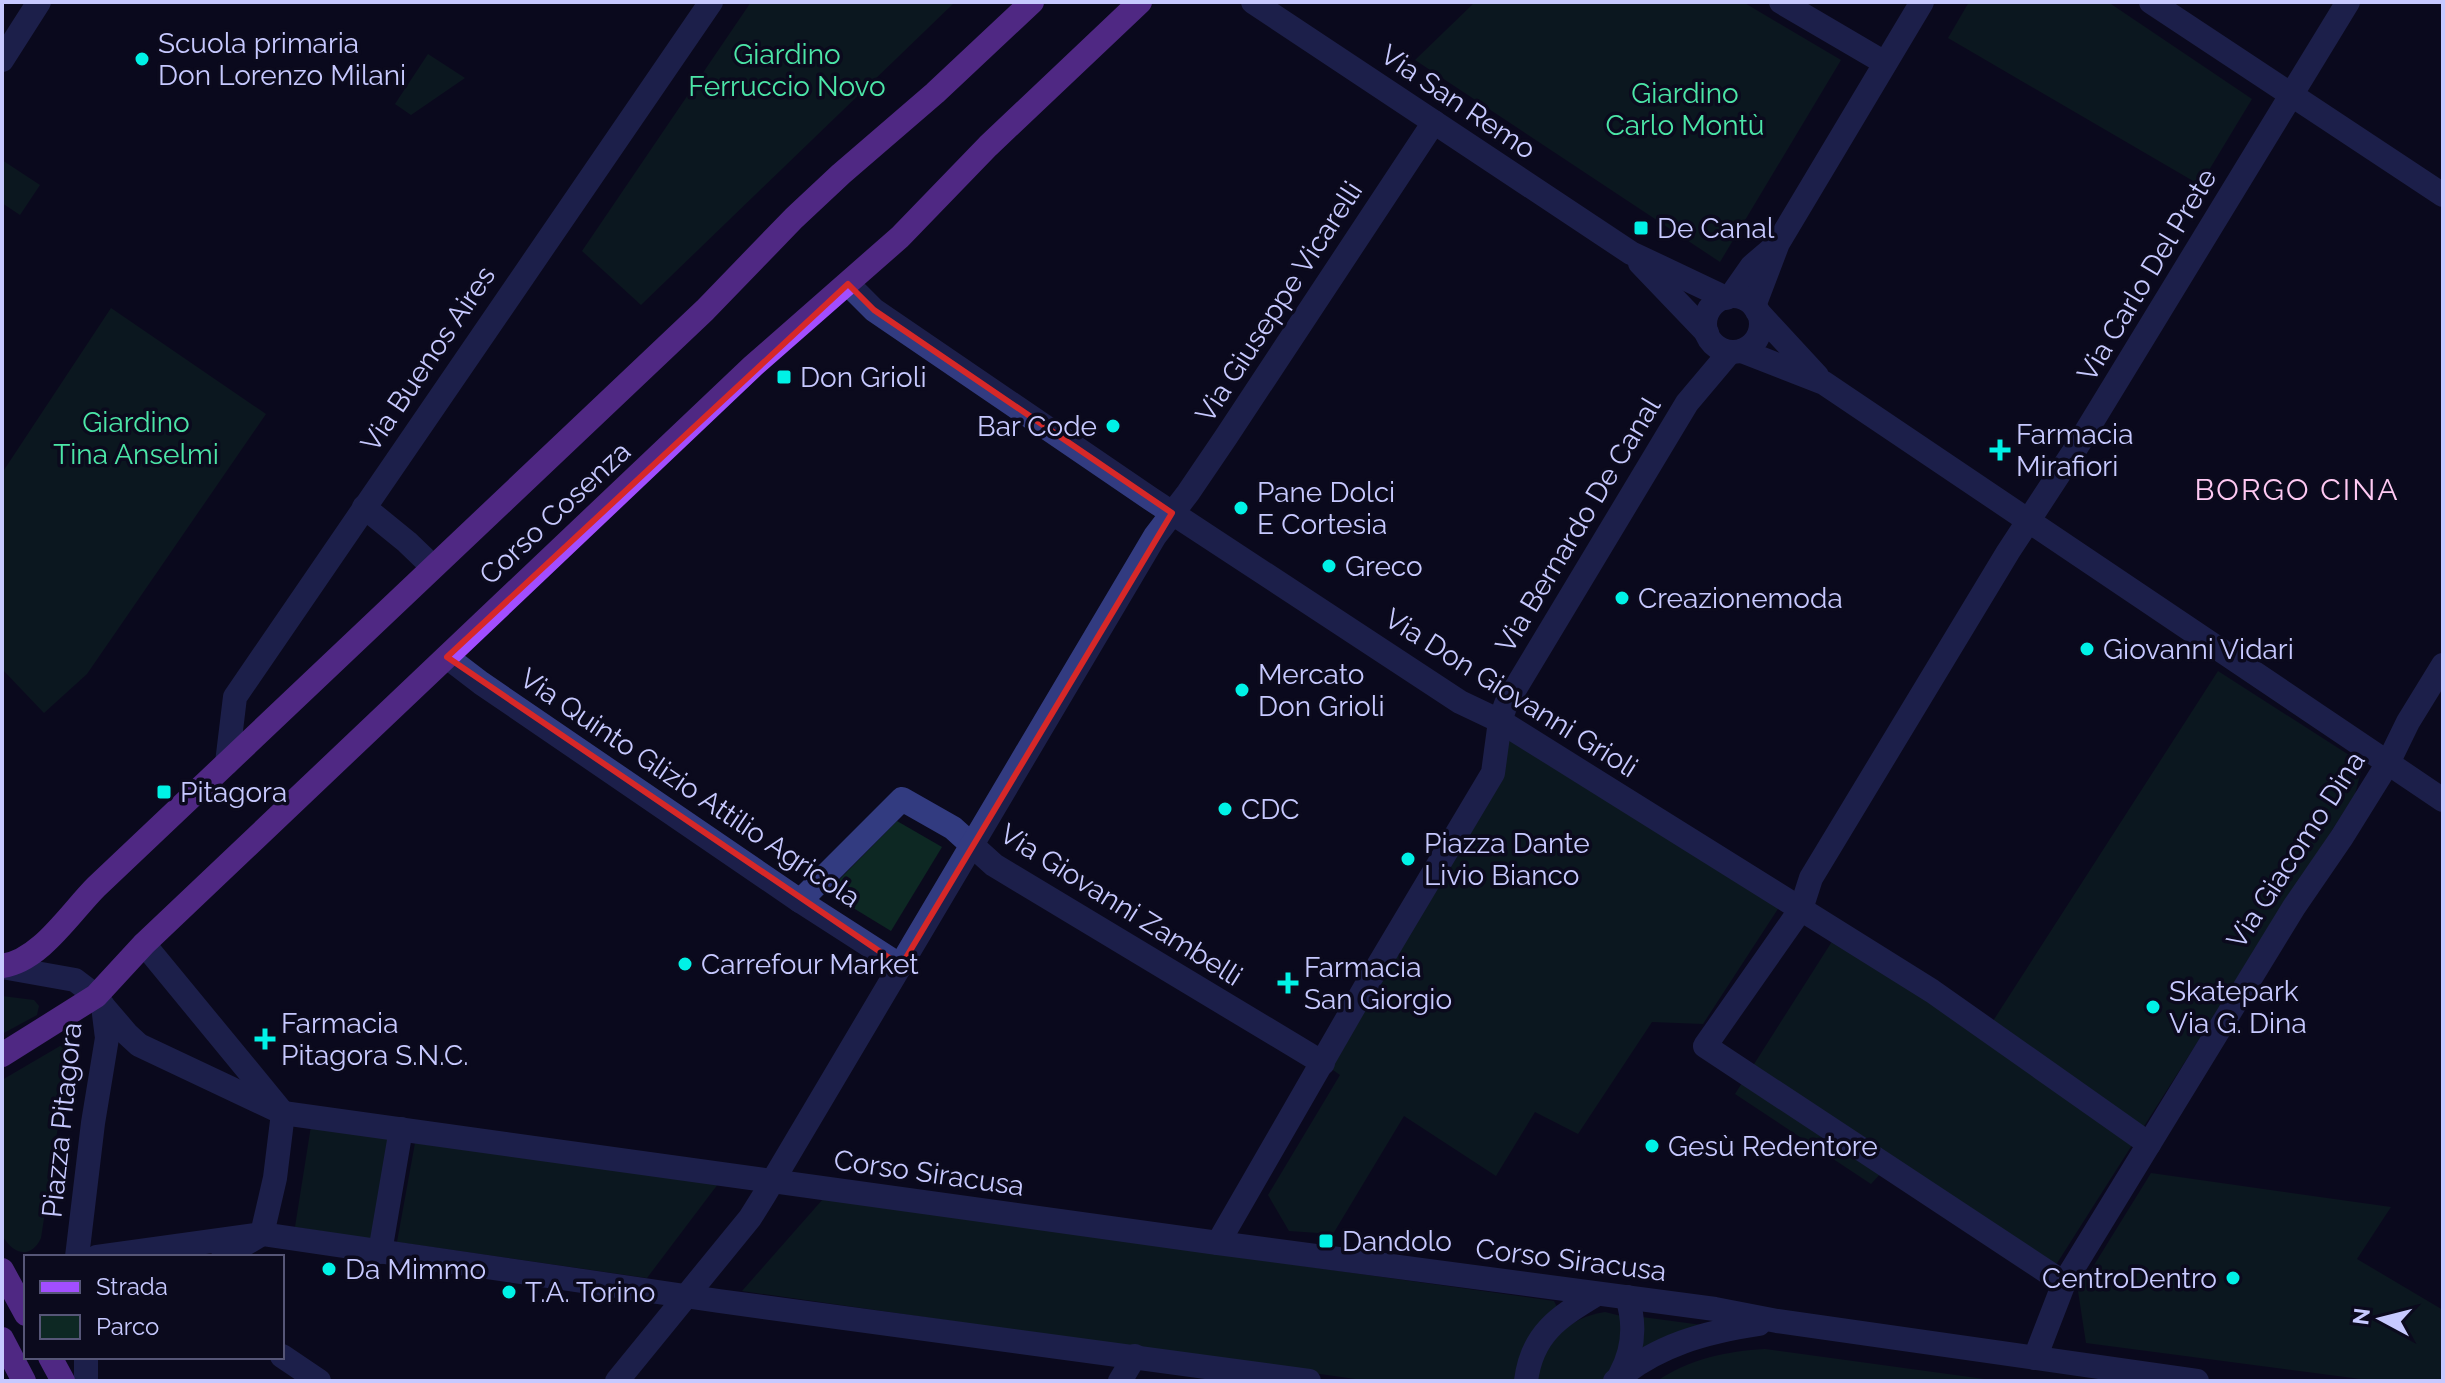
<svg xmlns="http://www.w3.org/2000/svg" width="2445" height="1383" viewBox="0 0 2445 1383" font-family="Raleway,sans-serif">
<rect width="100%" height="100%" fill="#0b0a1d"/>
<g fill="#0d2823">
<path d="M 751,2 L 955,2 L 641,305 L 582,251 Z"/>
<path d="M 1475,2 L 1743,2 L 1841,60 L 1720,262 L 1415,60 Z"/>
<path d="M 1969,2 L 2108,2 L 2252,99 L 2200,185 L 1948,38 Z"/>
<path d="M 428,54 L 465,78 L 411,115 L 395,104 Z"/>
<path d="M 2,160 L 40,185 L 20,215 L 2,203 Z"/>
<path d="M 111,308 L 266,414 L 87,674 L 44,713 L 2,669 L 2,473 Z"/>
<path d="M 2218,671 L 2363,764 L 2355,794 L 2047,1279 L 1882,1172 L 1871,1184 L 1735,1094 L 1838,932 L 1993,1021 Z"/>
<path d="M 1500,721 L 1785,898 L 1703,1024 L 1652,1022 L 1578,1134 L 1535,1112 L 1496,1176 L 1404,1116 L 1333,1234 L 1289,1231 L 1268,1195 L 1340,1075 L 1323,1063 L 1493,773 Z"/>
<path d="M 897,821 L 942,847 L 891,931 L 827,892 Z"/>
<path d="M 2,996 L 34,1000 L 39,1006 L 37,1015 L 2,1034 Z"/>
<path d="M 60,1046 L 67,1047 L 69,1054 L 41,1238 C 30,1261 12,1253 2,1235 L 2,1080 Z"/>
<path d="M 311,1126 L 388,1138 L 372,1239 L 295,1227 Z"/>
<path d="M 415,1143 L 718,1184 L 647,1278 L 397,1242 Z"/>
<path d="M 2151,1173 L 2391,1207 L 2357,1259 L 2443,1310 L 2443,1381 L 2376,1381 L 2086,1343 L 2078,1291 Z"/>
<path d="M 823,1199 L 1554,1301 L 1558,1309 L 1520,1381 L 1369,1381 L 742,1291 Z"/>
<path d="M 1605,1312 L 1621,1316 L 1624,1341 L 1605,1381 L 1536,1381 C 1542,1344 1568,1317 1605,1312 Z"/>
<path d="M 1642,1317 L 1702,1325 L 1641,1352 Z"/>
<path d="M 1765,1349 L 1999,1381 L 1657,1381 C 1689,1359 1727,1351 1765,1349 Z"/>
</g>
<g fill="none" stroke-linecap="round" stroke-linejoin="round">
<g stroke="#323b80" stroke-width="24">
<path d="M 1253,2 L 1631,253 L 1726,298"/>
<path d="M 1781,2 L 1885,63"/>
<path d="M 2151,2 L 2443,195"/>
<path d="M 2,60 L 39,2"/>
<path d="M 1640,263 L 1707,333"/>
<path d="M 848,284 L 874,310 L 1151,499 L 1460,702 L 1500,721 L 1932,991 L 2149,1144"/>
<path d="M 1731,296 L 1752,266 L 1773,248"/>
<circle cx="1733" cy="324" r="28"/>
<path d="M 1754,306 L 1778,243 L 1922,2"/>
<path d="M 1757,311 L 1817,376"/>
<path d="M 1742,351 L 1824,383 L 2443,800"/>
<path d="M 364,507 L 407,542 L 433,567"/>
<path d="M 447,657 L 481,683 L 800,901 L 901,966"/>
<path d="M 227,763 L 235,697 L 711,2"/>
<path d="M 800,901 L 902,799 L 953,828 L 994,865 L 1323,1063"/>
<path d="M 144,944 L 283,1113 L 275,1178 L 262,1234 L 223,1257"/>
<path d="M 2,967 L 75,980 L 96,996 L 103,1006 L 107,1038 L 93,1123 L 77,1257"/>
<path d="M 103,1006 L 127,1034 L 139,1045 L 283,1113 L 1218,1243 L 1715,1309 L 1777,1321 L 2197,1381"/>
<path d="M 1218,1243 L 1366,986 L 1493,773 L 1500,721 L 1506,704 L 1687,403 L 1730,352"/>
<path d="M 380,1252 L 401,1129"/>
<path d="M 97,1257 L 262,1234 L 719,1301 L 1309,1381"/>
<path d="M 2064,1283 L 1705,1046 L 1801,909 L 1811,878 L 2008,552 L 2076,448 L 2348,2"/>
<path d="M 282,1356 L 319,1381"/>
<path d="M 2035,1358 L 2064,1283 L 2294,907 L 2342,837 L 2388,763 L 2408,722 L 2443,665"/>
<path d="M 1620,1375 C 1634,1350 1636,1325 1627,1297"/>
<path d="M 86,1381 L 86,1357"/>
<path d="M 617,1381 L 750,1218 L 765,1194 L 1155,536 L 1188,493 L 1226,437 L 1434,122"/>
<path d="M 1120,1381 L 1135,1356"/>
<path d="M 1526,1381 C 1532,1333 1559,1317 1597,1294"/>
<path d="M 1615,1381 C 1657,1345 1706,1332 1759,1324"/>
</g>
<g stroke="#a24eff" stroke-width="24">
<path d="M 2,966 C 40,961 70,913 96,887 L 705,310 L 794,218 L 841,174 L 935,93 L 1032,2"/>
<path d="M 2,1055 L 96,996 L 144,944 L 753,366 L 900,237 L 988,146 L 1140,2"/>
<path d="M 2,1270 L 26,1314"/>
<path d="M 2,1339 L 24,1381"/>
<path d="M 50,1357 L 63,1381"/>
</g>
</g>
<path d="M0 0H2445V1383H0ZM 848,284 L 874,310 L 1172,513 L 901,966 L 447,657 Z" fill="#0b0a1d" fill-opacity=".55" fill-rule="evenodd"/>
<path fill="none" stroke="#d62828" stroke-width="6" stroke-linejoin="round" d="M 848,284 L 874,310 L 1172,513 L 901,966 L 447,657 Z"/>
<g fill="#00f2e6" stroke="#0b0a1d" stroke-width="3">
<circle cx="142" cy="59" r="8"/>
<rect x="1633" y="220" width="16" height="16" rx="4"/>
<rect x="776" y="369" width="16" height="16" rx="4"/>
<circle cx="1113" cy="426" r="8"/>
<path d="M1996 438h8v8h8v8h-8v8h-8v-8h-8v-8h8z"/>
<circle cx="1241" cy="508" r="8"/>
<circle cx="1329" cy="566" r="8"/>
<circle cx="1622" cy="598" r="8"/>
<circle cx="2087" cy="649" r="8"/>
<circle cx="1242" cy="690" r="8"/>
<rect x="156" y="784" width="16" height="16" rx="4"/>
<circle cx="1225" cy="809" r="8"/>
<circle cx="1408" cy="859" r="8"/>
<circle cx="685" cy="964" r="8"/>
<path d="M1284 971h8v8h8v8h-8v8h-8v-8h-8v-8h8z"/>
<circle cx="2153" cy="1007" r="8"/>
<path d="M261 1027h8v8h8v8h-8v8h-8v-8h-8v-8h8z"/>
<circle cx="1652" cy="1146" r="8"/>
<rect x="1318" y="1233" width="16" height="16" rx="4"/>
<circle cx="329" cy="1269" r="8"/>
<circle cx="2233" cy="1278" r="8"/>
<circle cx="509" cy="1292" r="8"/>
</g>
<g text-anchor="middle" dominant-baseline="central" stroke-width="7" stroke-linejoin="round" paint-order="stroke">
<g font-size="28" fill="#c7c9ff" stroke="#0b0a1d" text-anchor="start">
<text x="158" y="43">Scuola primaria<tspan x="158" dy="32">Don Lorenzo Milani</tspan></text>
<text x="1657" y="228">De Canal</text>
<text x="800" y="377">Don Grioli</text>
<text x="1097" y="426" text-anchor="end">Bar Code</text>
<text x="2016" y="434">Farmacia<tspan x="2016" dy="32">Mirafiori</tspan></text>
<text x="1257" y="492">Pane Dolci<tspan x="1257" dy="32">E Cortesia</tspan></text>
<text x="1345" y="566">Greco</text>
<text x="1638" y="598">Creazionemoda</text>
<text x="2103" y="649">Giovanni Vidari</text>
<text x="1258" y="674">Mercato<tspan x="1258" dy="32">Don Grioli</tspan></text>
<text x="180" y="792">Pitagora</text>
<text x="1241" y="809">CDC</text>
<text x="1424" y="843">Piazza Dante<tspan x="1424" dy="32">Livio Bianco</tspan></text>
<text x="701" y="964">Carrefour Market</text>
<text x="1304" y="967">Farmacia<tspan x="1304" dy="32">San Giorgio</tspan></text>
<text x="2169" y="991">Skatepark<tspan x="2169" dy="32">Via G. Dina</tspan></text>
<text x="281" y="1023">Farmacia<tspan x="281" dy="32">Pitagora S.N.C.</tspan></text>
<text x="1668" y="1146">Gesù Redentore</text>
<text x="1342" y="1241">Dandolo</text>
<text x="345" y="1269">Da Mimmo</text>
<text x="2217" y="1278" text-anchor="end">CentroDentro</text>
<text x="525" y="1292">T.A. Torino</text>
</g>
<g font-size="28" fill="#4ce6a8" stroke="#0b0a1d">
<text x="787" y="54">Giardino<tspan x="787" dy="32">Ferruccio Novo</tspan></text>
<text x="1685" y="93">Giardino<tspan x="1685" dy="32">Carlo Montù</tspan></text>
<text x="136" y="422">Giardino<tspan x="136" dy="32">Tina Anselmi</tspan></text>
</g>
<g font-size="28" fill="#c7c9ff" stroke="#0b0a1d">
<text transform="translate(1458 102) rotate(34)">Via San Remo</text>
<text transform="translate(2147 275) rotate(-59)">Via Carlo Del Prete</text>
<text transform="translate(1279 302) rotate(-57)">Via Giuseppe Vicarelli</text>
<text transform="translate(428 359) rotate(-56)">Via Buenos Aires</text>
<text transform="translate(555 513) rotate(-43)">Corso Cosenza</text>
<text transform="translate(1578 525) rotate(-59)">Via Bernardo De Canal</text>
<text transform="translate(1511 693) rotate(32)">Via Don Giovanni Grioli</text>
<text transform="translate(690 788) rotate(34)">Via Quinto Glizio Attilio Agricola</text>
<text transform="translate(2296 850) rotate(-57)">Via Giacomo Dina</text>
<text transform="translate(1121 905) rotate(32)">Via Giovanni Zambelli</text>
<text transform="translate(62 1120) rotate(-84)">Piazza Pitagora</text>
<text transform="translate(929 1173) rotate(8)">Corso Siracusa</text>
<text transform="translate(1571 1260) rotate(7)">Corso Siracusa</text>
</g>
<g font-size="30" letter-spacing="2" fill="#ffc9f3" stroke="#0b0a1d">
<text x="2297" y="489">BORGO CINA</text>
</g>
</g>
<rect width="2445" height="1383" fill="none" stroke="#c7c9ff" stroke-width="8"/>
<rect x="24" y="1255" width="260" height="104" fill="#0b0a1d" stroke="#565677" stroke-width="2"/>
<rect x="40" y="1281" width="40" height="12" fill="#a24eff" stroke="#565677" stroke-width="2"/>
<text x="96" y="1295" font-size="24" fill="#c7c9ff">Strada</text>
<rect x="40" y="1315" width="40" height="24" fill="#0d2823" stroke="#565677" stroke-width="2"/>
<text x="96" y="1335" font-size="24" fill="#c7c9ff">Parco</text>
<g transform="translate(2381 1319) rotate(277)" stroke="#0b0a1d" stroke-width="6" paint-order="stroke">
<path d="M0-6L14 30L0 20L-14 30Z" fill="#c7c9ff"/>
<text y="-12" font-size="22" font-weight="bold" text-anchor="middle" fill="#c7c9ff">N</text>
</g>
</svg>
